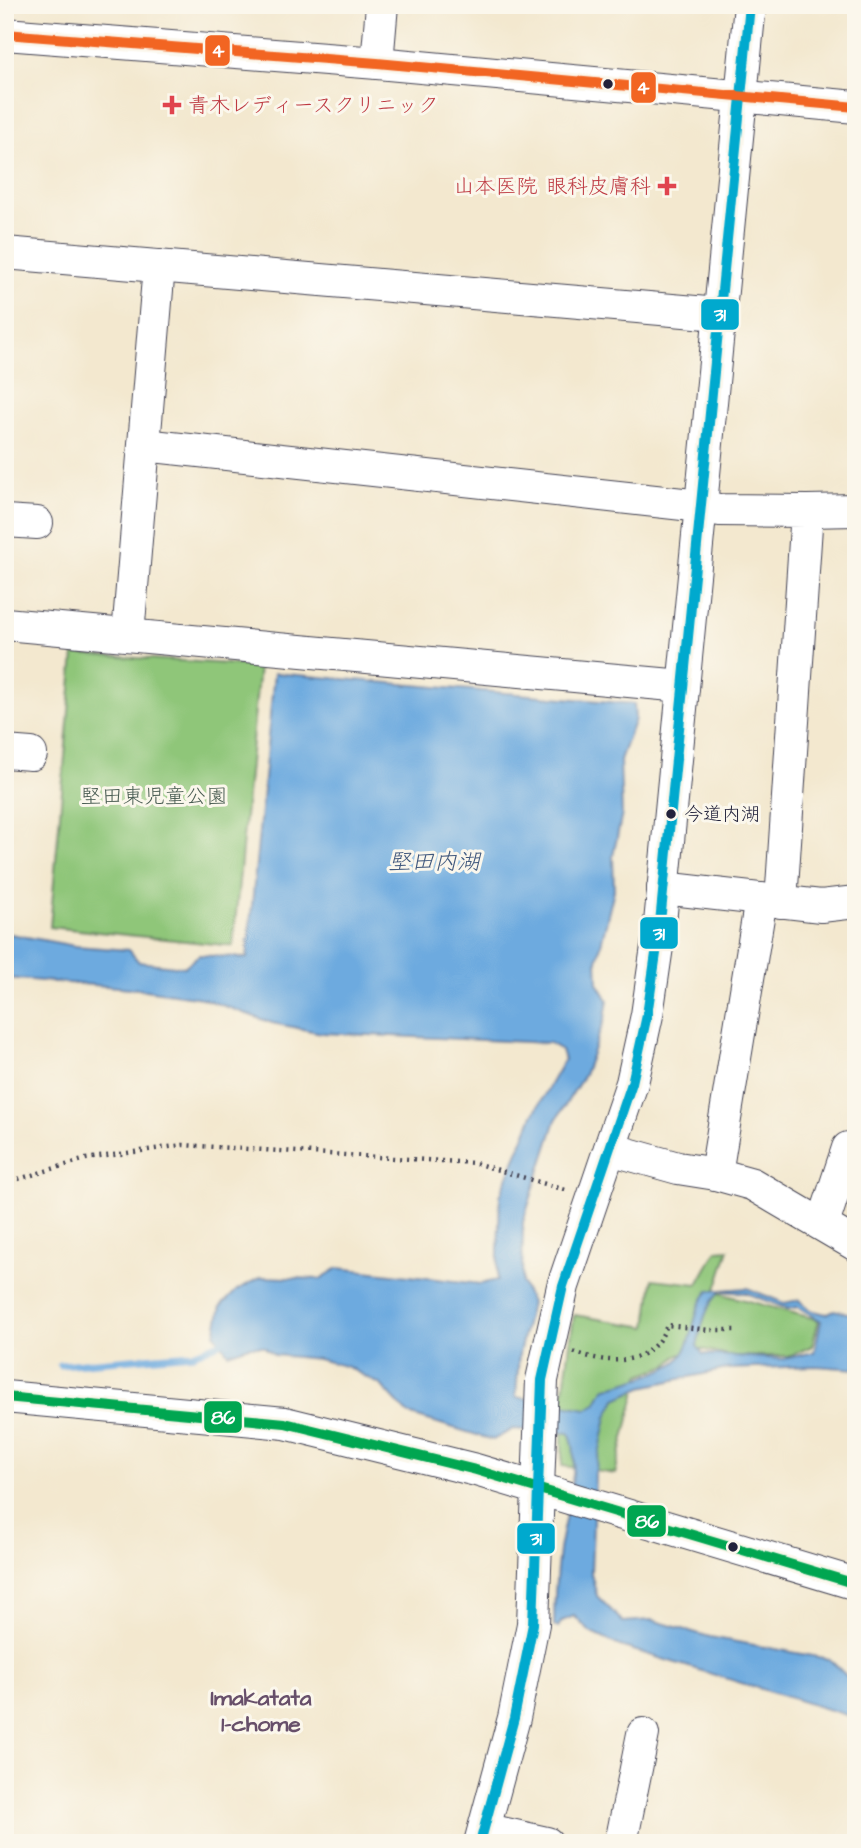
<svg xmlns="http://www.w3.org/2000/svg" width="861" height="1848" viewBox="0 0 861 1848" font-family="'Architects Daughter','Klee One',sans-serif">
<rect width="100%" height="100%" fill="#fbf7ec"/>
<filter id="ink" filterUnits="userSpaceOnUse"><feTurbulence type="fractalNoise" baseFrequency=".0143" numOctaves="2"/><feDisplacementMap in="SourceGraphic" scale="14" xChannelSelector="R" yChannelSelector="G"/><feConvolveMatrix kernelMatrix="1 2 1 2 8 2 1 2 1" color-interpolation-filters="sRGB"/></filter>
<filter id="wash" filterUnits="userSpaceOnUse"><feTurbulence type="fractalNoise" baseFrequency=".00686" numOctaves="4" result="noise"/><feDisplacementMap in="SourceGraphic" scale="28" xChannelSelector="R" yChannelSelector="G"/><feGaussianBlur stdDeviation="1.57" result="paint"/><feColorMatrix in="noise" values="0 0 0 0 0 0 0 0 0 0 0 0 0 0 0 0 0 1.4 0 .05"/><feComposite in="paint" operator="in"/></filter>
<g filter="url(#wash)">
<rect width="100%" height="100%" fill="#f3e8cf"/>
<g fill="#8fc679" stroke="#58745a" stroke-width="2">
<path d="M 74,654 L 259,666 L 233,946 L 50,927 Z"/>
<path d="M 729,1249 L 715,1292 L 819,1320 L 812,1346 L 790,1356 L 734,1356 L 696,1348 L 677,1356 L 668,1365 L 640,1375 L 615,1474 L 562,1466 L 562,1403 L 574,1315 L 647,1327 L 653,1279 L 698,1284 L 717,1250 Z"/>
</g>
<path fill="#6daadf" stroke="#48668d" stroke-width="2" fill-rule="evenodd" d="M 274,673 L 634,704 L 635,719 L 620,760 L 622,814 L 613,856 L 614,890 L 597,961 L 598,983 L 608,1000 L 605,1018 L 584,1075 L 556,1120 L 523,1222 L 522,1283 L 531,1303 L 519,1354 L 516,1397 L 587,1409 L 596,1404 L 604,1389 C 624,1382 669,1373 681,1357 C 696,1338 691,1310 709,1291 L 747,1288 L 784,1303 L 799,1300 L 810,1310 L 826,1314 L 834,1310 L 856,1315 L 856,1369 L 816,1366 L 727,1369 L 642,1387 L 616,1399 L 607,1417 L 595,1473 L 591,1573 L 597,1596 L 623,1622 L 652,1620 L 710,1637 L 829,1659 L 856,1685 L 856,1718 L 620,1646 L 590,1632 L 574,1616 L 562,1621 L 558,1627 L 554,1626 C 554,1600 556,1575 559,1550 C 563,1522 583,1457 569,1433 L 513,1429 L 493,1440 L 408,1414 L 381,1385 L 348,1367 L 318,1359 L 275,1355 L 263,1346 L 249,1346 L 228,1353 L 215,1334 L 221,1306 L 237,1290 L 261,1277 L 320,1279 L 338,1268 L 481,1284 L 497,1280 L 500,1196 L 533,1115 L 564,1060 L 561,1050 L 549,1043 L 322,1033 L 272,1023 L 202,998 L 131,988 L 5,978 L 5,933 L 75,946 L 129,950 L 139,962 L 184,967 L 199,955 L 247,958 ZM 721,1291 L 746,1293 L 788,1309 L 798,1307 L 821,1321 L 814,1352 L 784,1359 L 703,1354 L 697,1346 C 702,1325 705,1306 721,1291 Z"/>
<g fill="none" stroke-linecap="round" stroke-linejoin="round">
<path stroke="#6daadf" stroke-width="7" d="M 60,1365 L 193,1354 L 227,1340"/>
</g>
</g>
<g filter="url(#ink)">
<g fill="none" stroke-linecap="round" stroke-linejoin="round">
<defs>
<g id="minor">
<path d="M 5,34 L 377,63 L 856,107"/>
<path d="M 377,63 L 382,5"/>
<path d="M 5,253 L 719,314"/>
<path d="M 144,445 L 701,506 L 719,510 L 807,511 L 781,902"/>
<path d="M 807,511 L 856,510"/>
<path d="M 5,521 L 37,523"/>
<path d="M 5,624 L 683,686"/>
<path d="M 128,635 L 159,266"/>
<path d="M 5,752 L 31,754"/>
<path d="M 663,888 L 821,906 L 856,902"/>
<path d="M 610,1149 L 678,1168 L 716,1174 L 761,899"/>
<path d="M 716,1174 L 752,1184 L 856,1245"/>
<path d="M 823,1224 L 848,1148 L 856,1149"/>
<path d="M 5,1397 L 285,1423 L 476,1470 L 856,1584"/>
<path d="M 484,1829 L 547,1843"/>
<path d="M 480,1843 L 514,1718 L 533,1624 L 542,1380 L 563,1286 L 632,1083 L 647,1015 L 659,933 L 750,5"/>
<path d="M 621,1843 L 643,1734"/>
</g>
</defs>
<use href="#minor" stroke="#414051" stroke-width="34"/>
<g stroke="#414051" stroke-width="4.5" stroke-dasharray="2 5" stroke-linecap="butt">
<path d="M 5,1183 L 86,1159 L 183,1145 L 475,1163 L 569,1191"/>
<path d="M 574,1352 C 610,1365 651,1367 667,1325 L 709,1330 L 738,1330"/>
</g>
<use href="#minor" stroke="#fff" stroke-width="32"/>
<defs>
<path id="bus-1" d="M 5,1397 L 285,1423 L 476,1470 L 856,1584"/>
<path id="bus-2" d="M 480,1843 L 514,1718 L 533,1624 L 542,1380 L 563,1286 L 632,1083 L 647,1015 L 659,933 L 750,5"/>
<path id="bus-3" d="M 5,34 L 377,63 L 856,107"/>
</defs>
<use href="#bus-1" stroke="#fbf7ec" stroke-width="16"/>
<use href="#bus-2" stroke="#fbf7ec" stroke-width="16"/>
<use href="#bus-3" stroke="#fbf7ec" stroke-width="16"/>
<use href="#bus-1" stroke="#00a651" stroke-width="10"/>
<use href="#bus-2" stroke="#00a9ce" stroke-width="10"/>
<use href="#bus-3" stroke="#f26522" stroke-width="10"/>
</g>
</g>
<g fill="#22223b" stroke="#fbf7ec" stroke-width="2.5">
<circle cx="608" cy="84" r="6"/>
<circle cx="671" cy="814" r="6"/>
<circle cx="733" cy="1547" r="6"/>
</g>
<g fill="#e0444e" stroke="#fbf7ec" stroke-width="2.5">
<path d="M168.5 94.5h7v7h7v7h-7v7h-7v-7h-7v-7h7z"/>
<path d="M663.5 175.5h7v7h7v7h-7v7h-7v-7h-7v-7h7z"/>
</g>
<g text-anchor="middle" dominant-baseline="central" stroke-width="6" stroke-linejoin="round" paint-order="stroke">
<g font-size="19" fill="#22223b" stroke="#fbf7ec" text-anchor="start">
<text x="684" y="814">今道内湖</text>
</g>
<g font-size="21" fill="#be3a42" stroke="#fbf7ec" text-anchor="start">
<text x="188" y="105">青木レディースクリニック</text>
<text x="651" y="186" text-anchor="end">山本医院 眼科皮膚科</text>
</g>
<g font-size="21" fill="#485b51" stroke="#fbf7ec">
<text x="154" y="796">堅田東児童公園</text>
</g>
<g font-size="23" font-style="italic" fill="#40587d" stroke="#fbf7ec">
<text x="434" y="862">堅田内湖</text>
</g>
<g font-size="23" font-weight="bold" fill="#674f6a" stroke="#fbf7ec">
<text x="261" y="1698">Imakatata<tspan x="261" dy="26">1-chome</tspan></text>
</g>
</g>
<g stroke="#fbf7ec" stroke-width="2.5">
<rect x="204" y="34" width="27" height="33" rx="7" fill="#f26522"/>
<rect x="630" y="71" width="27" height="33" rx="7" fill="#f26522"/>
<rect x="700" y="298" width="40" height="33" rx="7" fill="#00a9ce"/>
<rect x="639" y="916" width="40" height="34" rx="7" fill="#00a9ce"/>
<rect x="203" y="1400" width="40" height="34" rx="7" fill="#00a651"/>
<rect x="626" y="1504" width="41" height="34" rx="7" fill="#00a651"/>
<rect x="516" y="1522" width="40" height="33" rx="7" fill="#00a9ce"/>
</g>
<g font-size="19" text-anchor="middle" font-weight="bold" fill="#fff">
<text x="218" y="57">4</text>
<text x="643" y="94">4</text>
<text x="720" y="321">31</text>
<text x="659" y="940">31</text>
<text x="223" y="1424">86</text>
<text x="647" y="1528">86</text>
<text x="536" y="1545">31</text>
</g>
<rect width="861" height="1848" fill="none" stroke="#fbf7ec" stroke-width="28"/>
</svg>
